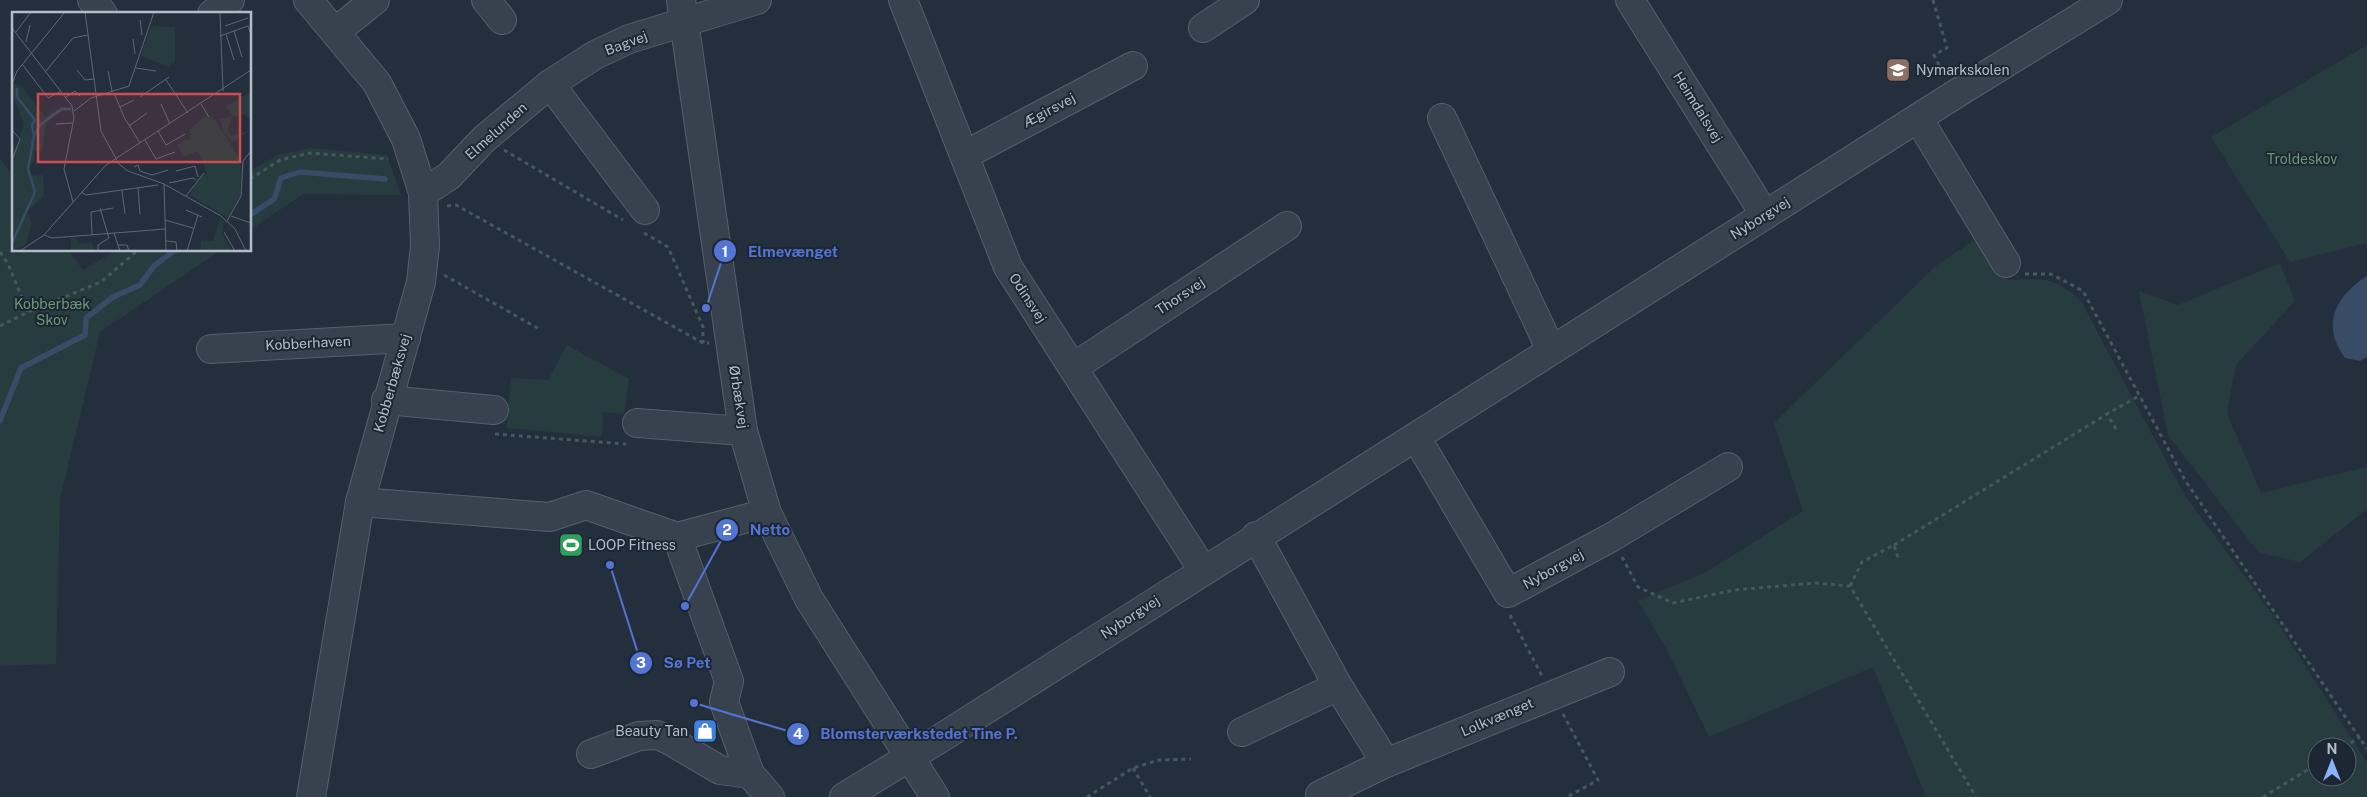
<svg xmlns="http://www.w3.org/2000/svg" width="2367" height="797" viewBox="0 0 2367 797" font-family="'Public Sans',sans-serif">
<rect width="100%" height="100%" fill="#242f3e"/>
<g fill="#263c3f" fill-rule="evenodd">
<path d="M 2367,45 L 2367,243 L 2290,262 L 2211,137 Z"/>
<path d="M 311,148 L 387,155 L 401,195 L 303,194 L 250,230 L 250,171 L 278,155 Z"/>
<path d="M 0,158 L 14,177 L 14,250 L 68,250 L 83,270 L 117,250 L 221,250 L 100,332 L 60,499 L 56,664 L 0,666 Z"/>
<path d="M 1983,235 L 2008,280 C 2044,279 2053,276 2081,301 L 2185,496 L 2269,609 L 2367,763 L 2367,797 L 1926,797 L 1873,667 L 1709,737 L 1665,646 L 1638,601 L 1708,571 L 1803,511 L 1774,423 L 1938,264 ZM 2317,747 L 2347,747 L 2347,777 L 2317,777 Z"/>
<path d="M 2280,263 L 2295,301 L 2236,365 L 2227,413 L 2261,493 L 2367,467 L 2367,509 L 2300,562 L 2258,552 L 2168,435 L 2139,291 L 2178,305 Z"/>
<path d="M 567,345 L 629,379 L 624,414 L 603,412 L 602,437 L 507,428 L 511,378 L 548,380 Z"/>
</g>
<path fill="#394c67" d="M 2367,276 L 2367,357 L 2360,361 L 2345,358 C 2320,324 2336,296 2367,276 Z"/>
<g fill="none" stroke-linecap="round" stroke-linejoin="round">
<g stroke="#394c67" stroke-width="5.5">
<path d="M 250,215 L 274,199 L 281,178 L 300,172 L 385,179"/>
<path d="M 0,421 L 21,368 L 85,335 L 86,318 L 113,297 L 140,285 L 154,266 L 175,250"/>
</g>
<defs>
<g id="minor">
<path d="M 92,0 L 103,14"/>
<path d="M 308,0 L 377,83 L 406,139 L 423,193 L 425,246 L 421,282 L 360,502 L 311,797"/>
<path d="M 486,0 L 502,20"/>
<path d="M 681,0 L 743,431 L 767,513 L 809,599 L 935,797"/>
<path d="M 903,0 L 1008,267 L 1203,570"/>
<path d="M 1630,0 L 1765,215"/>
<path d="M 212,14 L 230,0"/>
<path d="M 1203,28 L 1245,0"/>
<path d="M 335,32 L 375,0"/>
<path d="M 550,84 L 645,210"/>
<path d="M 1442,118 L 1551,350"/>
<path d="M 1918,118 L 2006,263"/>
<path d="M 965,155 L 1133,66"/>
<path d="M 423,193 L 449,176 L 484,139 L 550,84 L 595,55 L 629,39 L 757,0"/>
<path d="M 211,349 L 406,338"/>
<path d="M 1074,367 L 1287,226"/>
<path d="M 386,400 L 494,410"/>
<path d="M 637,423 L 743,431"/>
<path d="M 1416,437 L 1508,593 L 1612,537 L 1728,467"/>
<path d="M 360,502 L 550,517 L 586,505 L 677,537 L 767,513"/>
<path d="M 1256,536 L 1338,686 L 1386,763 L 1610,672"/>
<path d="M 677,537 L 729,681 L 724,702 L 750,774 L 770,797"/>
<path d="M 1242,732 L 1338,686"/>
<path d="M 591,754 L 639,736 L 657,735 L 669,740 L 720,770 L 750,774"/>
<path d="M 1320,795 L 1386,763"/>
<path d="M 844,797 L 941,738 L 1962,90 L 2108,0"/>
</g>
</defs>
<use href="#minor" stroke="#565f6c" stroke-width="30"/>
<g stroke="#44595c" stroke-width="3" stroke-dasharray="4 4" stroke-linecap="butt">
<path d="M 1933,0 L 1947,48 L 1934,55 L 1944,75"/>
<path d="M 504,150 L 623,220"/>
<path d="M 250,179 L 280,160 L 310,153 L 388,159"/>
<path d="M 447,206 L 456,205 L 703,343 L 709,343"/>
<path d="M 644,233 L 668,247 L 703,327 L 703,343"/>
<path d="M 0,252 L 8,264 L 28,312"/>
<path d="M 2025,274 L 2051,274 L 2083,291 L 2185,480 L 2367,749"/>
<path d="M 444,275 L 541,330"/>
<path d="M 0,326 L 28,312 L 101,282 L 138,250"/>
<path d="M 2116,429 L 2107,414 L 2139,396"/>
<path d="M 495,434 L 626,444"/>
<path d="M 1894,545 L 2107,414"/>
<path d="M 1622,557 L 1638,587 L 1673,603 L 1734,590 L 1815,583 L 1850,586 L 1976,797"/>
<path d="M 1850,586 L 1862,562 L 1894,545 L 1899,561"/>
<path d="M 1510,615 L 1542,676"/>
<path d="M 1563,714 L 1598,780 L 1567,797"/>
<path d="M 2344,747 L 2360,737"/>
<path d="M 1133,768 L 1150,797"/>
<path d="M 1087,797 L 1133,768 L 1159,760 L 1191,759"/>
<path d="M 2263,797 L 2317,764"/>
</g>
<use href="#minor" stroke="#38414e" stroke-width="28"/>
</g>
<defs>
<symbol id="school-square" viewBox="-11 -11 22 22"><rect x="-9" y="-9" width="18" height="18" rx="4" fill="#8d6e63" stroke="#1d2633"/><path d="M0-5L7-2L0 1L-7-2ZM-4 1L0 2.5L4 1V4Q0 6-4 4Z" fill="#fff"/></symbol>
<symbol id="stadium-square" viewBox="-11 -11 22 22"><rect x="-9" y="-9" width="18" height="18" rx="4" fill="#2e9e5b" stroke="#1d2633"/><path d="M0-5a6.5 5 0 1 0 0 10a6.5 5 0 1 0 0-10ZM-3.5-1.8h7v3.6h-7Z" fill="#fff"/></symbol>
<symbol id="shop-square" viewBox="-11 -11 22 22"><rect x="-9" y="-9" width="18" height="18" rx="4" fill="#3f7fe0" stroke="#1d2633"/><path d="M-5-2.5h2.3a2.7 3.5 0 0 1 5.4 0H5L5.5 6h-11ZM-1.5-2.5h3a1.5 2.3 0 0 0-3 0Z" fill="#fff"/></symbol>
</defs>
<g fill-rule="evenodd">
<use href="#school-square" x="1884" y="56" width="28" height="28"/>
<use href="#stadium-square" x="557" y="531" width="28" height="28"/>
<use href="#shop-square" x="691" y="717" width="28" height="28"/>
</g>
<g text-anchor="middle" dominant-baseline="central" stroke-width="4" stroke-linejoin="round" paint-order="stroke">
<g font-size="14" fill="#b4bcc9" stroke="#1d2633">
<text transform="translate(626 43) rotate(-21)">Bagvej</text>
<text transform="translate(1698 107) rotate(58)">Heimdalsvej</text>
<text transform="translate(1049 110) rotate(-28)">Ægirsvej</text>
<text transform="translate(496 131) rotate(-42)">Elmelunden</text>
<text transform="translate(1760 218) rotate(-32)">Nyborgvej</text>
<text transform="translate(1180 296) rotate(-34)">Thorsvej</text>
<text transform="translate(1028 298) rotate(57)">Odinsvej</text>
<text transform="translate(308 343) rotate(-3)">Kobberhaven</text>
<text transform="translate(392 383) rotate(-74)">Kobberbæksvej</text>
<text transform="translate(739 397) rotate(81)">Ørbækvej</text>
<text transform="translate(1553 569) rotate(-29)">Nyborgvej</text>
<text transform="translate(1130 617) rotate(-33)">Nyborgvej</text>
<text transform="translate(1497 717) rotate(-23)">Lolkvænget</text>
</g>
<g font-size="14" fill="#b4bcc9" stroke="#1d2633" text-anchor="start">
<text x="1916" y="70">Nymarkskolen</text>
<text x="588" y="545">LOOP Fitness</text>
<text x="688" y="731" text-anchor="end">Beauty Tan</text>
</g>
<g font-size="14" fill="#6b9a76" stroke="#1d2633">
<text x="2302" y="159">Troldeskov</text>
<text x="52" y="304">Kobberbæk<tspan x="52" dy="16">Skov</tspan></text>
</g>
</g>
<g transform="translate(12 12)">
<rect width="239" height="239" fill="#242f3e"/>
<path d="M 139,14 L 163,15 L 163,50 L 156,55 L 129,44 ZM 1,71 L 11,76 L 33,105 L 49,95 L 59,95 L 60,99 L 51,99 L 34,111 L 30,139 L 22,139 L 22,149 L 18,153 L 19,164 L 31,163 L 32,183 L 15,200 L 20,210 L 14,232 L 0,239 L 1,137 L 7,129 L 12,112 L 0,83 ZM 239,80 L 239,108 L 232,102 L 221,105 L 214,94 ZM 195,102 L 203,108 L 229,149 L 228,184 L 216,206 L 178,183 L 187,166 L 195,161 L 186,139 L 172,145 L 165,133 L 179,126 L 177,118 ZM 220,105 L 216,117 L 219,124 L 238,118 L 222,130 L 211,119 L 208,107 ZM 208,207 L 212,210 L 210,222 L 220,239 L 188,239 L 189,228 L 201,229 ZM 59,226 L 64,226 L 66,232 L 80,231 L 82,239 L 59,239 Z" fill="#263c3f"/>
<path fill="none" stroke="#394c67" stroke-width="2.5" d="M 23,123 L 27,114 L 41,103 L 50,97 L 59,97M 0,231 L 23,180 L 16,157 L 22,123 L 20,113 L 23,108 L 5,85 L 5,76"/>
<path fill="none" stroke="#5e6776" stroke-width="1" d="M 73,0 L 89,119 L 107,152 L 116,159 L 152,172 L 209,204 L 223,217 L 234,239M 208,0 L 211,79M 128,8 L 130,23M 213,14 L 236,6M 0,16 L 60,94 L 62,106 L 52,157 L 61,190M 222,19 L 230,45M 4,20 L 19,0M 214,22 L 222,48M 208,24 L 236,14 L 239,23M 121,27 L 123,42M 14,30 L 18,13M 10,52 L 36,86 L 49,79M 124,56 L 144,59M 65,58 L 73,68 L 82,67M 34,59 L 61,26 L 76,23M 96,59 L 100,79M 154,68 L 176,101M 0,72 L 5,59 L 53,0M 102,81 L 112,105 L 128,131M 54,85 L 63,79 L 68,84M 128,85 L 157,65M 149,92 L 158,112M 189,92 L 197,105M 108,95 L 122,88M 62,99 L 79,86 L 117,74 L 142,0M 44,112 L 60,111M 117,114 L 135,101M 0,118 L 8,127 L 1,146M 146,119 L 154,133 L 173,122M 133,128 L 144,147 L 163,140M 122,155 L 126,153 L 128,159 L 140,163 L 156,158M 164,159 L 183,154 L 186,165M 157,171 L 181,166 L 184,168M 152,172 L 154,239M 126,176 L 128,202M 110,179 L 113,202M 69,180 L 74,183 L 146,173M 174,184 L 192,161M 174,198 L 190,205M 219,204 L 239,211M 153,208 L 181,216M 215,209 L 229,184 L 231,149 L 239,139M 212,220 L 223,239M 102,221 L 108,239M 32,223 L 40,226 L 153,217M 80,223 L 79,200 L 101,196M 154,229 L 164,230 L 165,239M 106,233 L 115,233 L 117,239M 8,239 L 32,223 L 94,153 L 239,58M 86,239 L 86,233 L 97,226 L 88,196M 175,239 L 186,203"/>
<path fill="#ce4d50" fill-opacity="0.15" stroke="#ce4d50" stroke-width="2.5" d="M 26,82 L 228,82 L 228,150 L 26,150 Z"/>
<rect width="239" height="239" fill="none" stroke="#b4bcc9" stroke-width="2.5"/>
</g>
<path fill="none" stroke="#5274d3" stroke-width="2" d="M706 308L725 251M685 606L727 530M610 565L641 663M694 703L798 734"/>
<g fill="#5274d3" stroke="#1d2633" stroke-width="2">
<circle cx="706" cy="308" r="5"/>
<circle cx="685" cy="606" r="5"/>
<circle cx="610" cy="565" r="5"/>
<circle cx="694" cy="703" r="5"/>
<circle cx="725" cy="251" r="12"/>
<circle cx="727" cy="530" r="12"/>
<circle cx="641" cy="663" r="12"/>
<circle cx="798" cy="734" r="12"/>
</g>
<g font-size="15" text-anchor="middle" font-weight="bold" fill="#fff">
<text x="725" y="257">1</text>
<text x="727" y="535">2</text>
<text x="641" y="668">3</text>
<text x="798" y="739">4</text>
</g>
<g font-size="15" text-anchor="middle" font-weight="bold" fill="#5274d3" stroke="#1d2633" stroke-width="4" stroke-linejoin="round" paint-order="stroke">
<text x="793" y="257">Elmevænget</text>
<text x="770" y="535">Netto</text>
<text x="687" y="668">Sø Pet</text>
<text x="919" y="739">Blomsterværkstedet Tine P.</text>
</g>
<g transform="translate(2332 762)"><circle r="24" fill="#1d2633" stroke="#59626f"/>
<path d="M0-4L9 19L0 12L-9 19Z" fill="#8ab4f8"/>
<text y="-8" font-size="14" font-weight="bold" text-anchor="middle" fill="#b4bcc9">N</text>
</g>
</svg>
